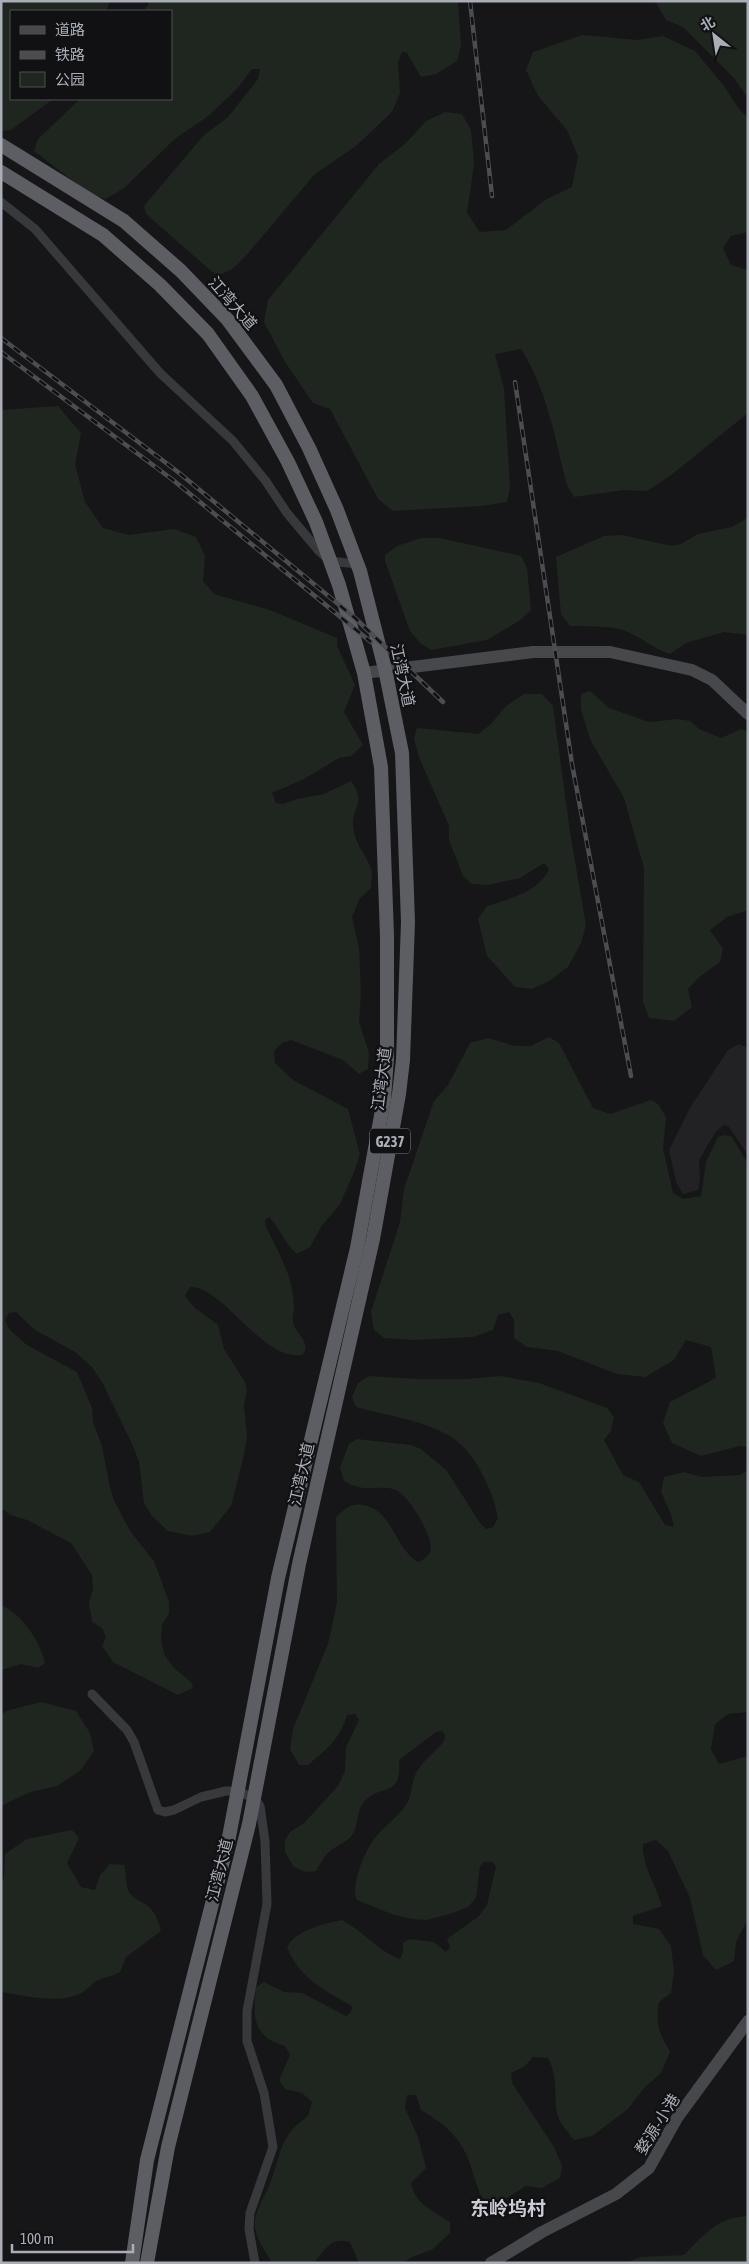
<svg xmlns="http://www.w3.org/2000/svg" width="749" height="2264" viewBox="0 0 749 2264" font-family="'Asap Condensed','Noto Sans SC',sans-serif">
<rect width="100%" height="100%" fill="#161618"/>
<path fill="#222225" d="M 739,1044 L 748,1048 L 748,1155 L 729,1127 L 724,1125 L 716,1131 L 699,1160 L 700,1179 L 698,1190 L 683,1194 L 676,1182 L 669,1150 L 690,1108 L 728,1050 Z"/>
<g fill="#1e261f">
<path d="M 1,1 L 110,1 L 106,11 L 11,11 L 11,99 L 53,99 L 11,130 L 1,131 Z"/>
<path d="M 150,1 L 458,1 L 461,45 L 457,61 L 436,74 L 421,77 L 407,53 L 402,52 L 398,62 L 400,93 L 392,112 L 356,146 L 315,174 L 244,258 L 231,270 L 219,275 L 211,271 L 146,214 L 144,206 L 203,136 L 228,117 L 258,79 L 260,69 L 252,69 L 237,89 L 207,117 L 176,138 L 123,189 L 105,199 L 91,195 L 34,151 L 38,139 L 80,99 L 171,99 L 171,11 L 144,11 Z"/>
<path d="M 655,1 L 748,1 L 748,98 L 733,77 L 683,27 L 666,20 Z"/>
<path d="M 582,35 L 638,40 L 663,36 L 695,51 L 724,86 L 739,109 L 748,118 L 748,232 L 731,236 L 723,248 L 731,265 L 748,270 L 748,413 L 670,476 L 647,491 L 624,490 L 574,497 L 567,485 C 555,439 547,389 521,349 L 495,354 L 504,389 L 510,488 L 507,502 L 482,506 L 393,511 L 378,499 L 330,409 L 313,403 L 285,362 L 264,322 L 268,300 L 379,164 L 406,143 L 426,121 L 445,112 L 462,114 L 471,130 L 474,164 L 467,213 L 480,232 L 506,230 L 545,200 L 572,187 L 578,156 L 567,130 L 538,96 L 526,70 L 533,52 Z"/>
<path d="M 58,406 L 81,433 L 75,464 L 85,502 L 103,528 L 129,535 L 174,529 L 196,537 L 205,556 L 203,581 L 214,594 L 270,610 L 337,638 L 337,646 L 355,685 L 344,712 L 363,745 L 351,756 L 339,758 L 304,779 L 272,793 L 276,803 L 283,804 L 297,799 L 324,794 L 351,781 C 367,804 352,805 353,825 C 354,842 365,854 371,868 C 373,874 371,882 371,888 L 360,898 L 352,917 L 359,948 L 361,993 L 359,1022 L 369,1053 L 368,1069 L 359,1074 L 343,1060 L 291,1040 L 282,1043 L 274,1051 L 275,1063 L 293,1080 L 348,1109 L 360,1154 L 354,1172 L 340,1204 L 321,1227 L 310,1247 L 297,1254 C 285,1244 280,1228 269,1217 L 265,1220 L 266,1227 C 279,1253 293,1276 294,1306 C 295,1311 292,1316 293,1321 C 294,1334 313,1342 302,1355 C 262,1361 222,1285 190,1287 L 185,1296 L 195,1308 L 218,1325 L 224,1349 L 245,1382 L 247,1389 L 244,1406 L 247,1436 L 244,1455 L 231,1506 L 210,1532 L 192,1536 L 168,1531 L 152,1516 L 144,1503 L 139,1462 L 133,1446 L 103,1384 L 92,1367 L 75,1352 L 35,1330 L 16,1312 L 9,1313 L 5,1320 L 9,1329 L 27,1345 L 77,1372 L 92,1408 L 93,1422 L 102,1446 L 110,1488 L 114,1500 L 130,1531 L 154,1561 L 169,1602 L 169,1614 L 162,1624 L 161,1639 L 164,1654 L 173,1667 L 191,1682 L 193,1688 L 178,1695 L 113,1662 L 102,1646 L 106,1637 L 102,1628 L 92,1622 L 89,1603 L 93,1589 L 92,1575 L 71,1543 L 27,1520 L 10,1515 L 1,1508 L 1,410 Z"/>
<path d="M 748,515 L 748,635 L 724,632 L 686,643 L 670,654 C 653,649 642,637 625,631 C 611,625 585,627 570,626 L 561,614 L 556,557 L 604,536 L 622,535 L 672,546 L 681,544 L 698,534 L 732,527 L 744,520 Z"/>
<path d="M 421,538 L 440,538 L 521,556 L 527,568 L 531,610 L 519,621 L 487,640 L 431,650 L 420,643 L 410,631 L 385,561 L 385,555 L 397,546 Z"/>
<path d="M 590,691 L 609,708 L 649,722 L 678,719 L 690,721 L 699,729 L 721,738 L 741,729 L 748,732 L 748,910 L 727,917 L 710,930 L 723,949 L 720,962 L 698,978 L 688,989 L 692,1007 L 674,1021 L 649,1018 L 643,1002 L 644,868 L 624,798 L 590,739 L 581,709 L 581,694 Z"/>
<path d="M 524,694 L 542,694 L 553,706 L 570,832 L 586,925 L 581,943 L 568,967 L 549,981 L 532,989 L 515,987 L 487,956 L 478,919 L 487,906 C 509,899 539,892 549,869 L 544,863 L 520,878 L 488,885 L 472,884 L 463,876 L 449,840 L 449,826 L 419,757 L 414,739 L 417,728 L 478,734 L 491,724 L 506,706 Z"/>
<path d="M 549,1037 L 559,1043 L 593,1108 L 610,1114 L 651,1100 L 658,1104 L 666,1117 L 663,1148 L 673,1193 L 683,1199 L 701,1196 L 706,1162 L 718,1137 L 725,1135 L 732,1137 L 748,1164 L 748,1447 L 740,1446 L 701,1456 L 672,1443 L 663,1423 L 670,1402 L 716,1378 L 711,1347 L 686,1340 L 674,1360 L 645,1377 L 617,1374 L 558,1351 L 527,1347 L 514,1338 L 514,1320 L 509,1312 L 498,1315 L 493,1330 L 473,1337 L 414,1340 L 384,1338 L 374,1330 L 371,1312 L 400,1222 L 404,1189 L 434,1101 L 448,1085 L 470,1043 L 488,1038 L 515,1046 L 531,1046 Z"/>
<path d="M 369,1376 L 417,1379 L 467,1379 L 500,1376 L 539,1383 L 607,1408 L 614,1417 L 611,1431 L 604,1440 L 623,1475 L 639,1482 L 665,1525 L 674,1527 L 671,1514 L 661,1492 L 664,1477 L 684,1472 L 701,1477 L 740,1475 L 748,1470 L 748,1712 L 728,1714 L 715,1724 L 711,1749 L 719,1764 L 748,1756 L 748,1919 L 736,1942 L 734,1961 L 716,1970 L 703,1955 L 690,1898 L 668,1851 L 656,1840 L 643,1844 C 642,1866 656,1885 662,1906 L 633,1916 L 633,1924 L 659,1929 L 671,1946 L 674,1971 L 671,1993 L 659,2002 C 655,2024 659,2032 670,2052 L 661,2073 L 644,2088 L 628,2109 L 592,2136 L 574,2140 C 568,2132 559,2123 557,2113 C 554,2093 558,2076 548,2058 L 533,2057 L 525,2066 L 511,2073 L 512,2083 L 554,2147 L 562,2166 L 560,2178 L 542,2188 L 526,2186 L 490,2209 C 476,2193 475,2174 467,2156 C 458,2135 440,2121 421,2110 L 416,2095 L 407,2095 L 405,2108 L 418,2137 L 426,2168 L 411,2183 C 415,2204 433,2211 450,2222 L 450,2233 L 433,2249 L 412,2257 L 403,2263 L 359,2263 L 350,2242 C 329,2236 326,2251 313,2263 L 272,2263 C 265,2250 253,2236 255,2220 C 257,2209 265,2195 270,2184 C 282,2153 278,2137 308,2116 L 312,2102 L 302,2093 L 285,2089 L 279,2080 L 290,2055 L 285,2046 C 252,2037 253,2016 256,1987 L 264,1982 L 284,1992 L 302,1993 L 346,2016 L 351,2012 L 352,2006 C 324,1990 299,1978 287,1947 C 296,1930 324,1924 342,1920 C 363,1931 378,1951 400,1959 L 403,1952 L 403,1943 L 409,1939 L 434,1942 L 446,1952 L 450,1947 L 447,1939 L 479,1916 L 487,1905 L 496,1866 L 492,1862 L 484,1862 L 480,1866 L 476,1898 L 468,1907 L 453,1913 L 427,1920 L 412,1919 L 394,1915 L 357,1900 C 350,1886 365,1851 374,1839 C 383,1827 397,1818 406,1805 C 412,1796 411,1784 416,1773 C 422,1761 436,1752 444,1741 L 445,1735 L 442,1731 L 436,1732 L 399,1760 C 403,1801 377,1781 361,1806 C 357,1814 358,1824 354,1832 C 348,1843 338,1844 330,1851 C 324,1856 320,1865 316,1871 L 305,1872 L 293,1866 L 285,1852 L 285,1840 L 290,1832 L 304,1823 L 338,1786 L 345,1771 L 346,1747 L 359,1720 L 355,1714 L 347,1715 C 340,1739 327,1749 308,1765 L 299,1765 L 290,1749 L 293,1729 L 328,1644 L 337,1603 L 336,1518 C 344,1509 350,1503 363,1505 C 393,1510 394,1548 418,1562 C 424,1559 428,1557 430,1552 C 435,1538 409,1496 396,1490 C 386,1485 369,1490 358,1487 C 353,1486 348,1483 344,1481 L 340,1467 L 349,1444 L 357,1439 L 411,1445 L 421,1449 L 447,1471 L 480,1523 L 486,1529 L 493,1527 L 498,1518 C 493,1490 474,1449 448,1435 C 420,1419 387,1416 356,1407 L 352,1397 L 358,1383 Z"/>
<path d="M 1,1605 C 22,1614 40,1641 45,1663 L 38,1668 L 21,1664 L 1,1670 Z"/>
<path d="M 41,1702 L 76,1711 L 90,1733 L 94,1751 L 80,1771 L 57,1786 L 30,1792 L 1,1806 L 1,1715 L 6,1711 Z"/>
<path d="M 72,1830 L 79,1838 L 67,1863 L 81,1887 L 95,1890 L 100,1875 L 110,1864 L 124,1865 C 127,1873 125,1885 129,1892 C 134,1900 142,1901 148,1906 C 156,1913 158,1921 161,1931 L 126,1957 L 120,1972 C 113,1976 106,1977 98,1980 C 92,1983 88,1989 83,1992 C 61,2005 25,1996 1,1992 L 1,1884 L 4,1877 L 5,1854 L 27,1839 Z"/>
<path d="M 748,2216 L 748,2263 L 625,2263 L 640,2257 L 684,2255 C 705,2235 716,2217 748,2216 Z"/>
</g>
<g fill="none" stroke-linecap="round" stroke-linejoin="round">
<g stroke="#37393d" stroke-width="9">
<path d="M 1,202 L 35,229 L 160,373 L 233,441 L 265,480 L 287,513 L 319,551 L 330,561 L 357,564"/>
<path d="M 92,1694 L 127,1730 L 134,1742 L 158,1810 L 165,1812 L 174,1810 L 201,1797 L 226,1791 L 237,1791 L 254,1798 L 260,1806 L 265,1841 L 267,1904 L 247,2011 L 247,2041 L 264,2093 L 273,2147 L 250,2213 L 249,2229 L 255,2263"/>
</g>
<g stroke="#46484c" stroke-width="12">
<path d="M 364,673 L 533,652 L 610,652 L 692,670 L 712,680 L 748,714"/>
<path d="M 491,2263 L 542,2232 L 616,2194 L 649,2168 L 677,2118 L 748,2021"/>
</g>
<g stroke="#5c5e64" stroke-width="14">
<path d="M 1,145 L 124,221 L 181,271 L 228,320 L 276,385 L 309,448 L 337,510 L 360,571 L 385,669 L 402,753 L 408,922 L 403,1060 L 399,1094 L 373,1239 L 299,1564 L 249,1824 L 168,2147 L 147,2263"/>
<path d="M 1,172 L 103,235 L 160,285 L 208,334 L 252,396 L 288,462 L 316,522 L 339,585 L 364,673 L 381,767 L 387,936 L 387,1058 L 384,1099 L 357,1248 L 278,1578 L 229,1837 L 147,2160 L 132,2263"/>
</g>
<defs>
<g id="rail">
<path d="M 470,1 L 492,196"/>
<path d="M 1,338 L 178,472 L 355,618 L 443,702"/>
<path d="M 1,352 L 173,480 L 371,642"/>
<path d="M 515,382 L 572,764 L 631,1076"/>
</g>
</defs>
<use href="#rail" stroke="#4b4d51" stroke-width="4.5"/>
<use href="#rail" stroke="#111113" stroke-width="2.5" stroke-dasharray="8" stroke-linecap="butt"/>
</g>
<g text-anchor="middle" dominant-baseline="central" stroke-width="4.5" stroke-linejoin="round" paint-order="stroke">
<rect fill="#111113" stroke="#7b7f86" stroke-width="1" x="370" y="1128.5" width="40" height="25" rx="4"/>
<g font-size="15" font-weight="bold" fill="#a9aeb7">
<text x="390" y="1141">G237</text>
</g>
<g font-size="16" fill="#a9aeb7" stroke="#111113">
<text transform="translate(233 303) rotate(49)">江湾大道</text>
<text transform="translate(403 675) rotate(78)">江湾大道</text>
<text transform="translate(381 1079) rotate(-83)">江湾大道</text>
<text transform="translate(301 1474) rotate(-77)">江湾大道</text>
<text transform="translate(219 1870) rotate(-76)">江湾大道</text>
<text transform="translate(657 2124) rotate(-58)">婺源-小港</text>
</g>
<g font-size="19" font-weight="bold" fill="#cacdd3" stroke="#111113">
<text x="508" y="2208">东岭坞村</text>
</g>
</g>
<rect width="749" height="2264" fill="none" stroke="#a9aeb7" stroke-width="5"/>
<rect x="10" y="10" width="162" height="90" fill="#111113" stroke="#4e5055"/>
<rect x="20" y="26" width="25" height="8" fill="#46484c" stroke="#4e5055"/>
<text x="55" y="35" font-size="15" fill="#a9aeb7">道路</text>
<rect x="20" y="51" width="25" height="8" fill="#4b4d51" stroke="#4e5055"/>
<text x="55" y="60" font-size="15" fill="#a9aeb7">铁路</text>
<rect x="20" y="72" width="25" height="15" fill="#1e261f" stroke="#4e5055"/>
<text x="55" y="85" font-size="15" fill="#a9aeb7">公园</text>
<g transform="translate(714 35) rotate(330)" stroke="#111113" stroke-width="4" paint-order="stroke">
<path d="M0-4L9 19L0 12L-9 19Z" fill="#a9aeb7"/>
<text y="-8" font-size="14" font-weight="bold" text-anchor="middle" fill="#a9aeb7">北</text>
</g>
<path d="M12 2244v8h121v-8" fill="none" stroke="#a9aeb7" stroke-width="2.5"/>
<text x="20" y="2244" font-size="15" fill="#a9aeb7" stroke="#111113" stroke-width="4" paint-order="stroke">100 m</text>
</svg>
